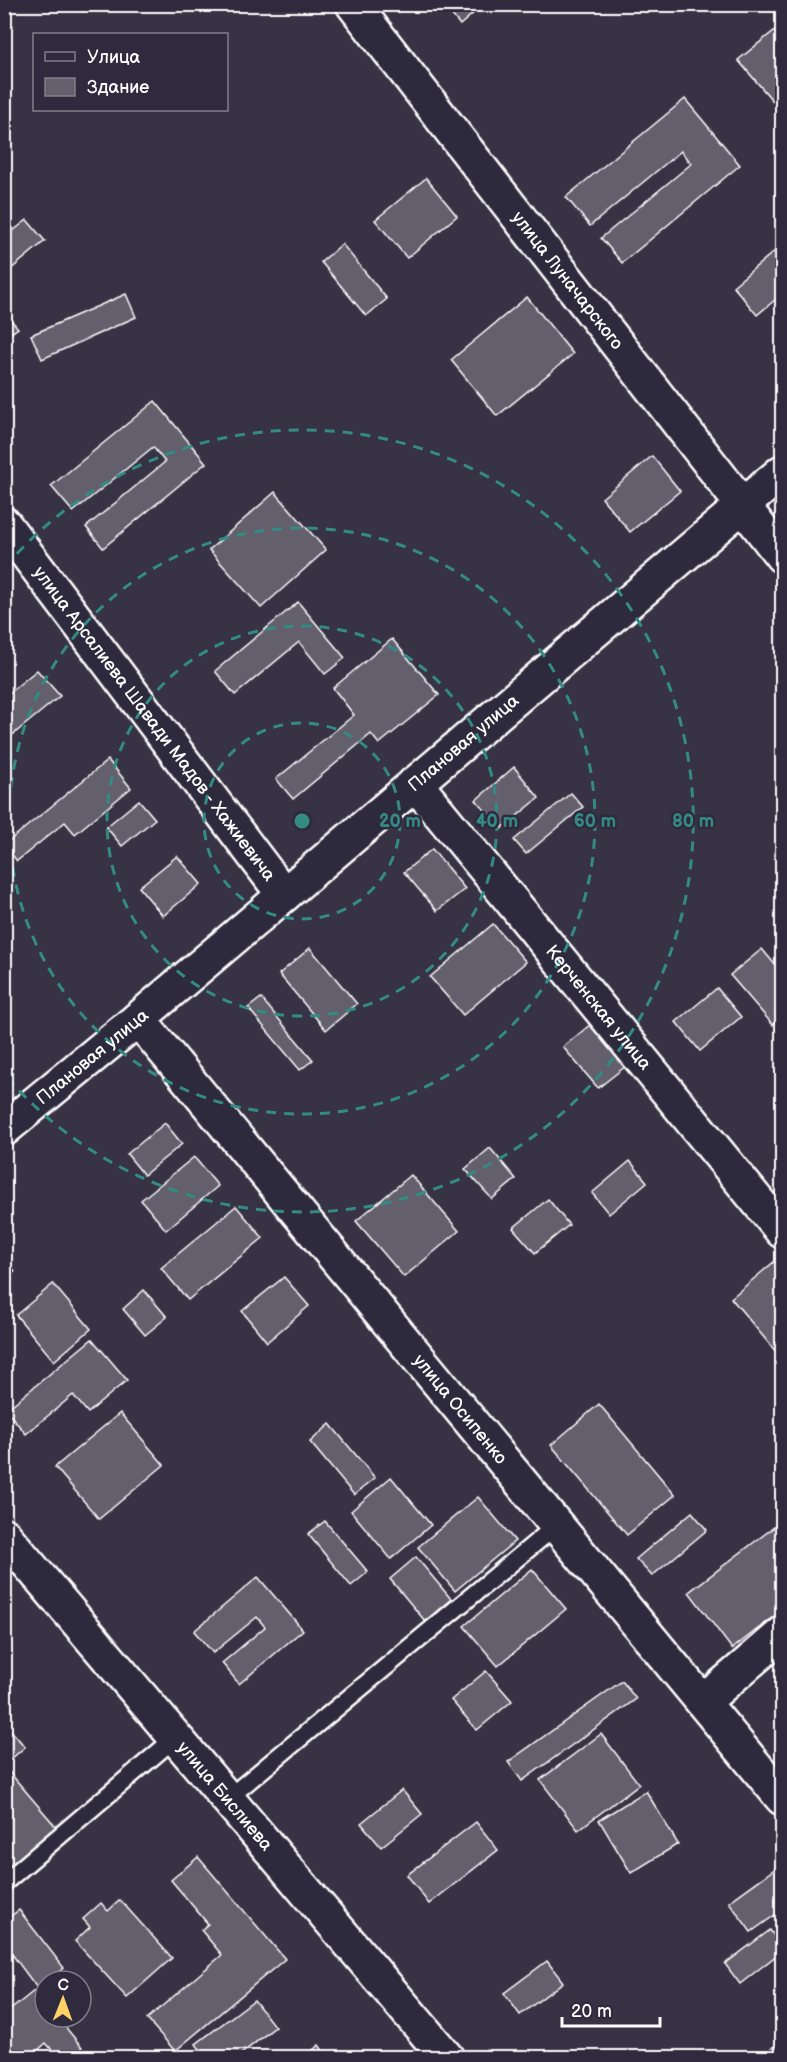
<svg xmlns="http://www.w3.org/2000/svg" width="787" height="2062" viewBox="0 0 787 2062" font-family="'Balsamiq Sans',sans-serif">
<rect width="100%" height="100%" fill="#373345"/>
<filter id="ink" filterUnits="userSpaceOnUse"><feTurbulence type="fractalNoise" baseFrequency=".0167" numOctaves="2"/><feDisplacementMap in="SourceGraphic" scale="12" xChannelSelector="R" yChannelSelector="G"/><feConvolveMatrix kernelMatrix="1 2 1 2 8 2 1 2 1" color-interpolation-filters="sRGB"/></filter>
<g filter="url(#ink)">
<g fill="#635f6d" stroke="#fff" stroke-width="1.5">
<path d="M 443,4 L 484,4 L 460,25 Z"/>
<path d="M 780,26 L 782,29 L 782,104 L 778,107 L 738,60 Z"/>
<path d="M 685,99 L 740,165 L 622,263 L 601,238 L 691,164 L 681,151 L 590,226 L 566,197 Z"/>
<path d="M 426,178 L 457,216 L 407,258 L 375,220 Z"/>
<path d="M 27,220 L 45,241 L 4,275 L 4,238 Z"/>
<path d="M 342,244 L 387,299 L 366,316 L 321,262 Z"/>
<path d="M 782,245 L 782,294 L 757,315 L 733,286 Z"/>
<path d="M 126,294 L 136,317 L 42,359 L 31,335 Z"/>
<path d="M 527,297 L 573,354 L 497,416 L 451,360 Z"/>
<path d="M 4,312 L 18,328 L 4,338 Z"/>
<path d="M 155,401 L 206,463 L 103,548 L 86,527 L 165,462 L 153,447 L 73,512 L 51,486 Z"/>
<path d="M 652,456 L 680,491 L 630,532 L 602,498 Z"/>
<path d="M 275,492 L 326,550 L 261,608 L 209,550 Z"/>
<path d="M 298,602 L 345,658 L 325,674 L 299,642 L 235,695 L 215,671 Z"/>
<path d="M 392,639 L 439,695 L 379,744 L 371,734 L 293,799 L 276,779 L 354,715 L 333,688 Z"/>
<path d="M 37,670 L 60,696 L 4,742 L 4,697 Z"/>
<path d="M 108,760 L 131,788 L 75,834 L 65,822 L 17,861 L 4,845 Z"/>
<path d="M 514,767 L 539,798 L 501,829 L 476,800 Z"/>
<path d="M 571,793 L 583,807 L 526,854 L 514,840 Z"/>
<path d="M 139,800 L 155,819 L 122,846 L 106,827 Z"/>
<path d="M 432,849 L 465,889 L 437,911 L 404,872 Z"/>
<path d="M 177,856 L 201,884 L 163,916 L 139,887 Z"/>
<path d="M 493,924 L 526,962 L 463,1015 L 430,977 Z"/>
<path d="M 310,948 L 357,1004 L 326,1030 L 279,974 Z"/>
<path d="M 762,949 L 782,973 L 782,1017 L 773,1025 L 730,975 Z"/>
<path d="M 717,988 L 741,1017 L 700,1051 L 676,1022 Z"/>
<path d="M 261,998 L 313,1060 L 300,1070 L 248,1008 Z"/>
<path d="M 591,1024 L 626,1066 L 598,1088 L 563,1047 Z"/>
<path d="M 165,1123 L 182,1144 L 144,1175 L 127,1154 Z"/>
<path d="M 490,1148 L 516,1179 L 492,1199 L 465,1169 Z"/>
<path d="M 194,1157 L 218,1186 L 166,1230 L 141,1200 Z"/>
<path d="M 630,1161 L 647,1182 L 609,1214 L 592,1193 Z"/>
<path d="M 411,1175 L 459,1231 L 404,1277 L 356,1221 Z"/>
<path d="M 548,1199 L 569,1225 L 535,1253 L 513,1228 Z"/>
<path d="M 236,1206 L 263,1238 L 188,1300 L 161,1268 Z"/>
<path d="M 4,1259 L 15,1271 L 4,1280 Z"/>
<path d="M 775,1261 L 782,1270 L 782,1359 L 731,1298 Z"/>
<path d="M 284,1277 L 309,1306 L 267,1342 L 242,1311 Z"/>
<path d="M 53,1284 L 91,1329 L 54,1361 L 16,1315 Z"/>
<path d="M 144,1290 L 167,1317 L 145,1335 L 123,1309 Z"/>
<path d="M 92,1339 L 127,1380 L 88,1413 L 73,1395 L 26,1434 L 6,1410 Z"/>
<path d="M 599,1404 L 675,1495 L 627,1535 L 551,1445 Z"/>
<path d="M 120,1413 L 164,1465 L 99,1519 L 55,1467 Z"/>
<path d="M 330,1424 L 375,1478 L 354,1495 L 310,1442 Z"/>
<path d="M 391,1477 L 431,1525 L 391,1559 L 351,1511 Z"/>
<path d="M 478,1497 L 515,1541 L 455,1591 L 418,1547 Z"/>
<path d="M 692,1512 L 707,1530 L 652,1576 L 636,1559 Z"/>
<path d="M 325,1521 L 368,1572 L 351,1586 L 308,1534 Z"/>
<path d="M 782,1521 L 782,1610 L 732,1649 L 689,1592 Z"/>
<path d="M 416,1557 L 451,1599 L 425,1621 L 390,1579 Z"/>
<path d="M 532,1569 L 566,1609 L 498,1666 L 464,1626 Z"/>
<path d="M 258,1577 L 303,1630 L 239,1684 L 222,1663 L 265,1627 L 257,1617 L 213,1653 L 194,1631 Z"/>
<path d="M 486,1671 L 512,1701 L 477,1730 L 451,1700 Z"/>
<path d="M 622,1681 L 636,1699 L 522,1781 L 508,1762 Z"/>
<path d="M 4,1722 L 25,1747 L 4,1765 Z"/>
<path d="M 601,1734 L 639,1784 L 578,1830 L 540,1780 Z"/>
<path d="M 4,1766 L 58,1829 L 4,1874 Z"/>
<path d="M 402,1790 L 422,1814 L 381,1847 L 361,1823 Z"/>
<path d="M 646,1791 L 678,1844 L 631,1873 L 599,1820 Z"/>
<path d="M 476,1822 L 498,1850 L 429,1904 L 407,1875 Z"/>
<path d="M 198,1857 L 285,1959 L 175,2051 L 147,2019 L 222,1955 L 201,1930 L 208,1924 L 171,1880 Z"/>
<path d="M 780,1865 L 782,1868 L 782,1910 L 751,1932 L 729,1902 Z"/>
<path d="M 120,1900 L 172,1958 L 127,1998 L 75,1941 L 90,1927 L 83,1919 L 101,1903 L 108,1911 Z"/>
<path d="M 19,1910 L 64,1968 L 37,1988 L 9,1950 L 4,1954 L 4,1921 Z"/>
<path d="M 770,1930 L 782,1946 L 782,1951 L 740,1984 L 725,1964 Z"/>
<path d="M 547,1961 L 563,1982 L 520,2015 L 504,1993 Z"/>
<path d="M 34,1991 L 45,2003 L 45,2017 L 57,2017 L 91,2058 L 59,2058 L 46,2043 L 29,2058 L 4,2058 L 4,2015 Z"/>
<path d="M 254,2000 L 275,2027 L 236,2058 L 206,2058 L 196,2044 Z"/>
<path d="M 319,2045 L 328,2058 L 303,2058 Z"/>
<path d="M 776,2045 L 782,2053 L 782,2058 L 760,2058 Z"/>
</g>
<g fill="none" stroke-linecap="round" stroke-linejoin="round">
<defs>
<g id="lane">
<path d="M 227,1799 L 557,1525"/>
<path d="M 4,1883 L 175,1738"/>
</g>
<g id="street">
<path id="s1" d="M 353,4 L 782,556"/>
<path id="s2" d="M 4,524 L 284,895"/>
<path id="s3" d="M 415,783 L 782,1231"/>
<path id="s4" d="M 138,1019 L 782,1798"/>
<path id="s5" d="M 4,1129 L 138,1019 L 782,472"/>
<path id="s6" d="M 4,1535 L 447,2058"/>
<path d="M 703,1702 L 782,1634"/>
</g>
</defs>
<use href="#lane" stroke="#fff" stroke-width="21"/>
<use href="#street" stroke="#fff" stroke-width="38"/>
<use href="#lane" stroke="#2f2a3d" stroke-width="16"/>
<use href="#street" stroke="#2f2a3d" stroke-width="33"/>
</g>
</g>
<g fill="none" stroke="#338b84" stroke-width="3" stroke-dasharray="10 8">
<circle cx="302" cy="821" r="98"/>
<circle cx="302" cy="821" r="195"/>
<circle cx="302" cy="821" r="293"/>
<path d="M5 567A391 391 0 1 1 5 1075"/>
</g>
<g text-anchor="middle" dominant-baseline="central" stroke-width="5" stroke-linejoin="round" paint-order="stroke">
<g font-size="18" fill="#fff" stroke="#2f2a3d">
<text stroke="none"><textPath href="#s1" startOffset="350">улица Луначарского</textPath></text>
<text stroke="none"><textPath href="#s2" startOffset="250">улица Арсалиева Шавади Мадов - Хажиевича</textPath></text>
<text stroke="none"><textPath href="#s5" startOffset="600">Плановая улица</textPath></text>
<text stroke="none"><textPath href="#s3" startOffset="290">Керченская улица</textPath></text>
<text stroke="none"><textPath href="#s5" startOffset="114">Плановая улица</textPath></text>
<text stroke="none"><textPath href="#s4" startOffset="506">улица Осипенко</textPath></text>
<text stroke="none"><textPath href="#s6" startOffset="342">улица Бислиева</textPath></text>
</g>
</g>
<circle cx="302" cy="821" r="9" fill="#338b84" stroke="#2f2a3d" stroke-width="3"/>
<g font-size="18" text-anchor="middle" font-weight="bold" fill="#338b84" stroke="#2f2a3d" stroke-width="5" stroke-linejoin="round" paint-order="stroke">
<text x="400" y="827">20 m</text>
<text x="497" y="827">40 m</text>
<text x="595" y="827">60 m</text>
<text x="693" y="827">80 m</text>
</g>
<rect width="787" height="2062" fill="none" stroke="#2f2a3d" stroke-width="24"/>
<rect x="12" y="12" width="763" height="2038" fill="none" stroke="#fff" stroke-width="2" filter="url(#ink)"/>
<rect x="33" y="33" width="195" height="78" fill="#2f2a3d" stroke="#827f8b" stroke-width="1.5"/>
<rect x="45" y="52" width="30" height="9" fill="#2f2a3d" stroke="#827f8b" stroke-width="1.5"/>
<text x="87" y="63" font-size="18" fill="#ffffff">Улица</text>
<rect x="45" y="78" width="30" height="18" fill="#635f6d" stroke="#827f8b" stroke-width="1.5"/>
<text x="87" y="93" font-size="18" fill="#ffffff">Здание</text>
<g transform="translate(63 1999) rotate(1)"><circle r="28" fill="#2f2a3d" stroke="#827f8b" stroke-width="1.5"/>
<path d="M0-4.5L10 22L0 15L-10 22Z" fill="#ffd166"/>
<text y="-9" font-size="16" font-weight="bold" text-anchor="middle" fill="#ffffff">С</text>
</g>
<path d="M562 2017v9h98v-9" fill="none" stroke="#ffffff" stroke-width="3"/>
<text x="571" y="2017" font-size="18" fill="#ffffff" stroke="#2f2a3d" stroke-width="4.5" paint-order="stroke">20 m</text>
</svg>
